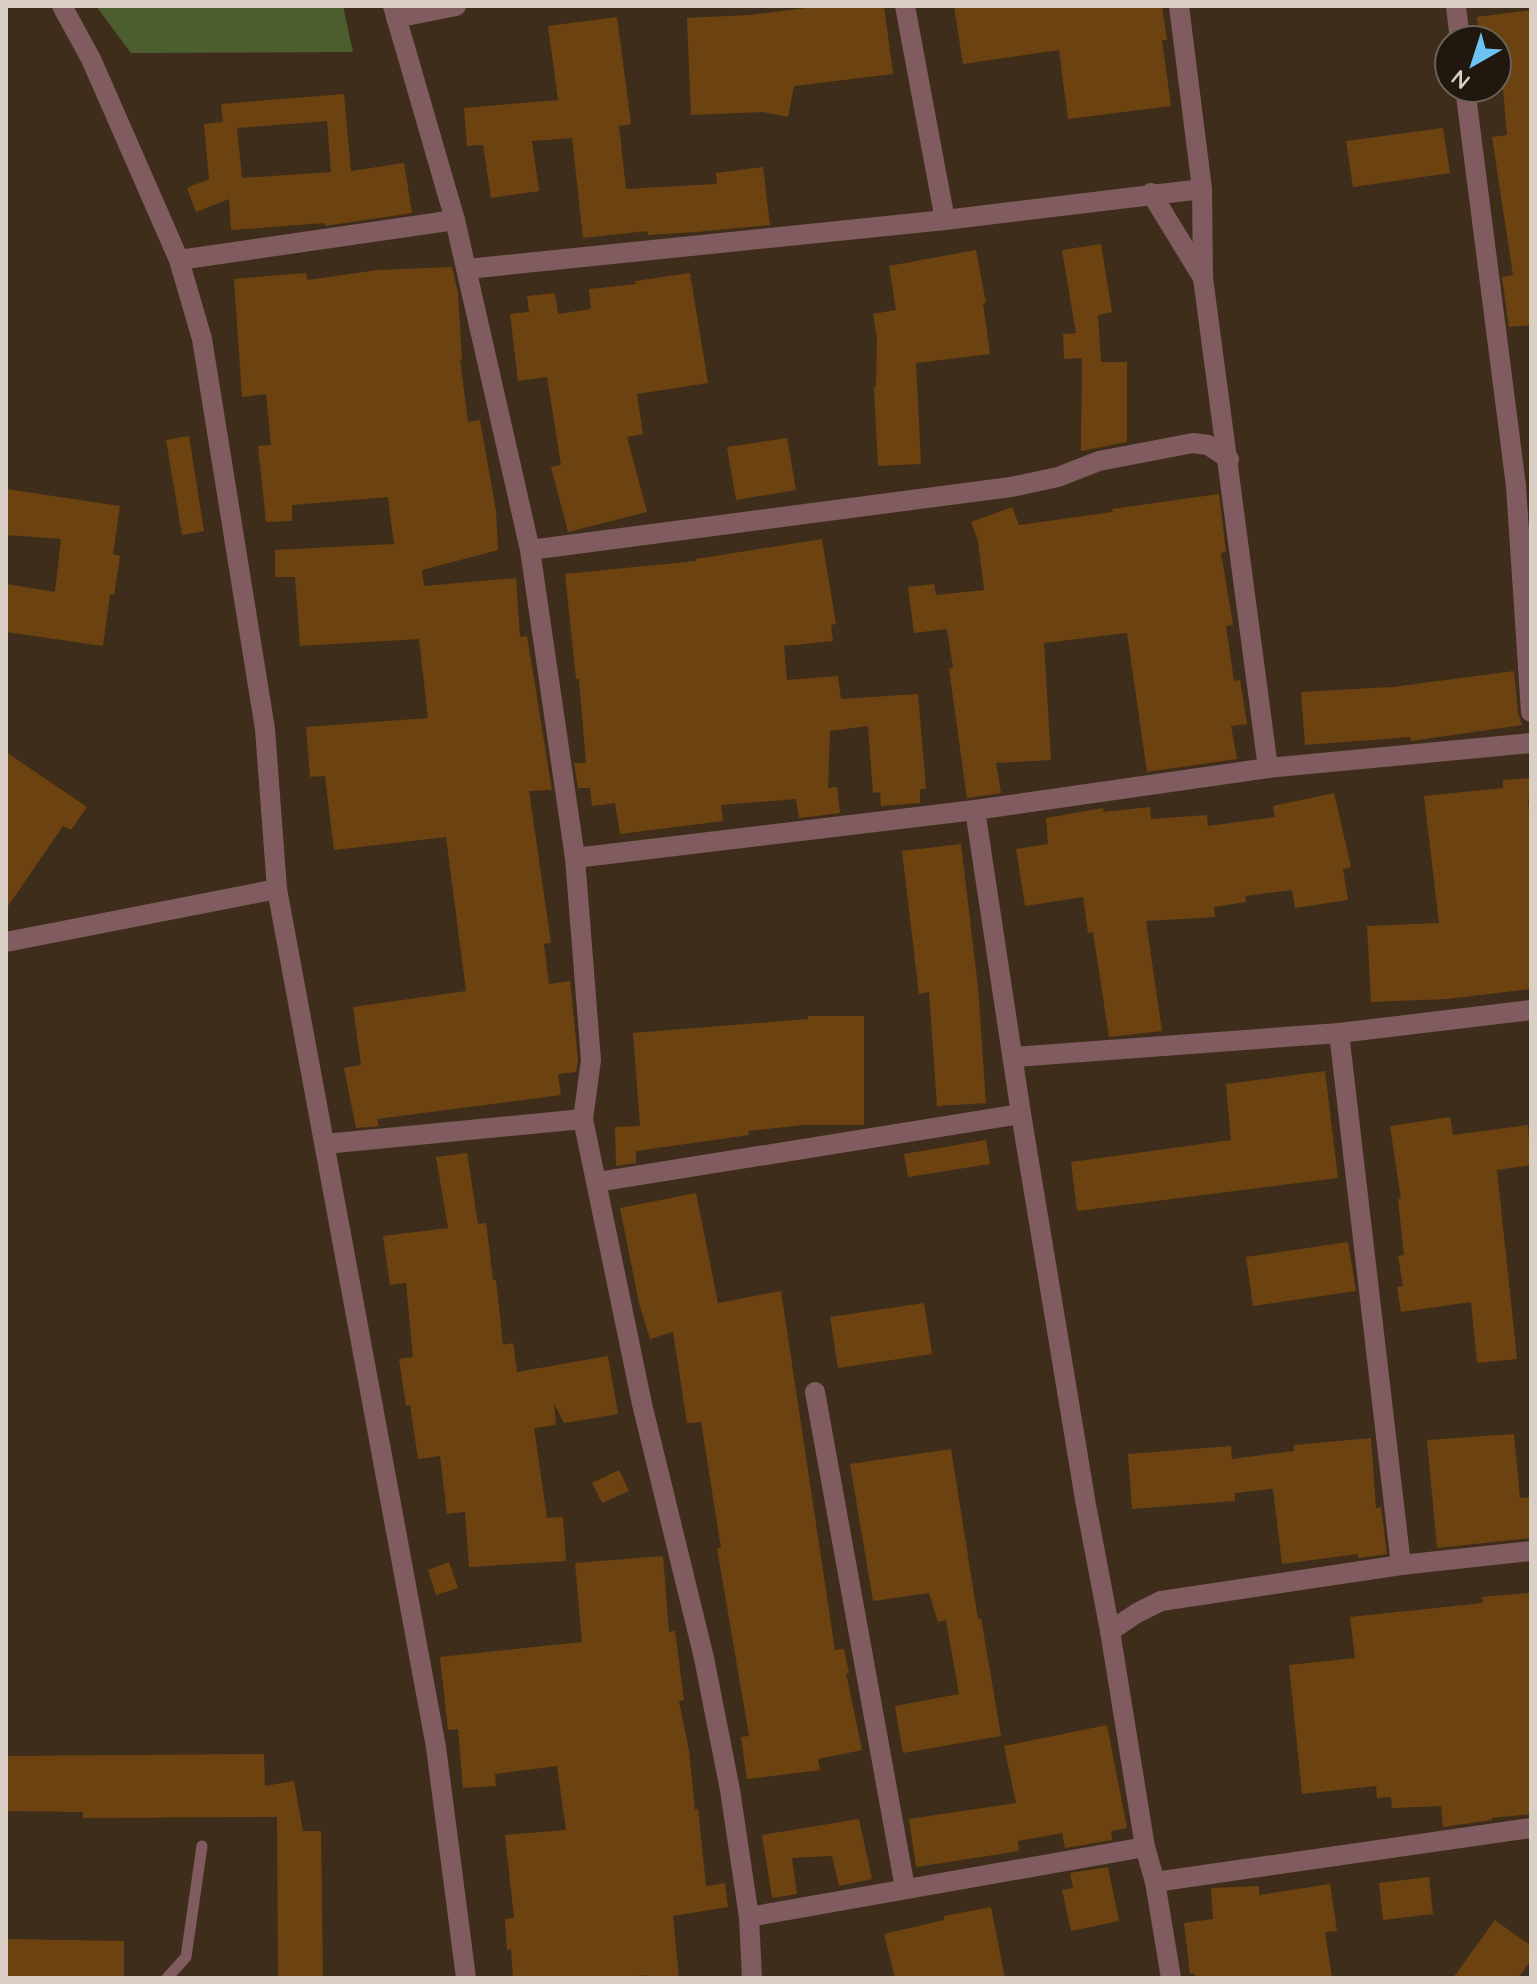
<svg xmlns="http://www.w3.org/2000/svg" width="1537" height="1984" viewBox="0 0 1537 1984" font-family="Quicksand,sans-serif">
<rect width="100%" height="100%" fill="#3f2d1b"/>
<path fill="#4d5e2e" d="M 96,6 L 343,6 L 353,52 L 131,53 Z"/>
<g fill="#6c4310" fill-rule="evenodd">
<path d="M 822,6 L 884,6 L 893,74 L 794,86 L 788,117 L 763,112 L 691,115 L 687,18 L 749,15 Z"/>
<path d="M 954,6 L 1162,6 L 1167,40 L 1162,40 L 1171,106 L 1068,119 L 1059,50 L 963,64 Z"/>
<path d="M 1531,10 L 1531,325 L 1509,327 L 1502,277 L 1513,275 L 1492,137 L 1507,135 L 1500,55 L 1497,55 L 1497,40 L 1480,40 L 1477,17 Z"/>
<path d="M 617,17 L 631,124 L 619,126 L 626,189 L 717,184 L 716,173 L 763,167 L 770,225 L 696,232 L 648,235 L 647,231 L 583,238 L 572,138 L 532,141 L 539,191 L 491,198 L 483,145 L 467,146 L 464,108 L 558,100 L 548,26 Z"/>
<path d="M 344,94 L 351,171 L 404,163 L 412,213 L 325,226 L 325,223 L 231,230 L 229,199 L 196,212 L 187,188 L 209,179 L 204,124 L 223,122 L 221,104 ZM 327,121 L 331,172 L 242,178 L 237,128 Z"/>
<path d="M 1443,128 L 1450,173 L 1353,187 L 1346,141 Z"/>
<path d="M 1101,244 L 1112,312 L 1098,315 L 1101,362 L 1127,362 L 1127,442 L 1081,451 L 1082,358 L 1064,359 L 1063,334 L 1076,333 L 1062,250 Z"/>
<path d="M 976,250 L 986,303 L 983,303 L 990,354 L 916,363 L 921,464 L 878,466 L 874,387 L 876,387 L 877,339 L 873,314 L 896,310 L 889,266 Z"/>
<path d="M 452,267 L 458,293 L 462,360 L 460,360 L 468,422 L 480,420 L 496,511 L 498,550 L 422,570 L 424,586 L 516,578 L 520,637 L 527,636 L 552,790 L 529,791 L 551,943 L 544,944 L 549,984 L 570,981 L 578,1060 L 576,1072 L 558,1074 L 561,1095 L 377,1119 L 379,1126 L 356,1128 L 344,1068 L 361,1065 L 353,1007 L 466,991 L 446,837 L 334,850 L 325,776 L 310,777 L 306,727 L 428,718 L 419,639 L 300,646 L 295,577 L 275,577 L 275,550 L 394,544 L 388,497 L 292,505 L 292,521 L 266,522 L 258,446 L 271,445 L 266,394 L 242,397 L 234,279 L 306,273 L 307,280 L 378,270 Z"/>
<path d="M 690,273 L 708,383 L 637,394 L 643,434 L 627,437 L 647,512 L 568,532 L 551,467 L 561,465 L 547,377 L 518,381 L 510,314 L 529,312 L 527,296 L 555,293 L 558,314 L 591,309 L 589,289 L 636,284 L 635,281 Z"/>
<path d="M 189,436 L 204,531 L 182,535 L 166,440 Z"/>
<path d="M 787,438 L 796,490 L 736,500 L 727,447 Z"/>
<path d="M 6,489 L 120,506 L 113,554 L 120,556 L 114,595 L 110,594 L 103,646 L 6,632 L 6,584 L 55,592 L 61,539 L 6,535 Z"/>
<path d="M 1219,494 L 1226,552 L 1221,553 L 1233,625 L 1226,626 L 1234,681 L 1240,680 L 1247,724 L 1231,726 L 1237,759 L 1147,772 L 1127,633 L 1044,643 L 1051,760 L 996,763 L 1001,793 L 967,798 L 949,669 L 953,668 L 947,629 L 914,633 L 908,587 L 934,584 L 936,595 L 984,590 L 978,541 L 971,522 L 1012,507 L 1019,525 L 1113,512 L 1112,509 Z"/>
<path d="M 822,539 L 836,624 L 831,625 L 833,641 L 784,646 L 787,680 L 838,676 L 841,699 L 918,694 L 926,789 L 920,789 L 920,803 L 881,806 L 880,792 L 873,793 L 868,726 L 830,731 L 828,788 L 837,787 L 840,813 L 799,818 L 796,799 L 721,805 L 723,821 L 620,834 L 615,803 L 592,806 L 590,788 L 578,788 L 574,763 L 586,763 L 579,679 L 576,679 L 565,574 L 696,561 L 696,559 Z"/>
<path d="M 1514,671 L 1518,713 L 1522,725 L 1411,741 L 1410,737 L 1305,745 L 1301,692 L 1393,687 Z"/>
<path d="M 6,752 L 87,807 L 71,830 L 63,826 L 6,909 Z"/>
<path d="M 1531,778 L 1531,799 L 1528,799 L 1531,830 L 1531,989 L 1447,999 L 1371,1002 L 1367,926 L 1439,923 L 1424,796 L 1503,788 L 1503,780 Z"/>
<path d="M 1334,793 L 1351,867 L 1343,869 L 1348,900 L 1295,908 L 1292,890 L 1245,896 L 1246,902 L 1214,907 L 1215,917 L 1146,921 L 1162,1031 L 1109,1037 L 1093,932 L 1088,933 L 1083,897 L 1025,906 L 1016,849 L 1048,844 L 1046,818 L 1103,808 L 1104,812 L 1150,807 L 1151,819 L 1207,815 L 1208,826 L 1275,817 L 1273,806 Z"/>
<path d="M 961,844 L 978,987 L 986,1103 L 937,1106 L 929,992 L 919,994 L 902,851 Z"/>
<path d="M 808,1016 L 864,1016 L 864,1125 L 802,1125 L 748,1131 L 749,1135 L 636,1151 L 636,1163 L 616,1166 L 615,1127 L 640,1126 L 633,1033 L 808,1019 Z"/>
<path d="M 1325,1071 L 1338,1178 L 1077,1211 L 1071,1162 L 1231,1140 L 1226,1084 Z"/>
<path d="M 1450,1117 L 1453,1135 L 1528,1125 L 1531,1165 L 1497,1170 L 1517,1359 L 1477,1363 L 1471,1302 L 1401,1312 L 1397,1287 L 1403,1286 L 1398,1256 L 1404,1255 L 1398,1199 L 1401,1199 L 1390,1126 Z"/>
<path d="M 986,1140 L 990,1164 L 908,1177 L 904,1154 Z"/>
<path d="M 467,1153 L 478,1224 L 486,1223 L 493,1280 L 496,1280 L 503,1345 L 513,1343 L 517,1372 L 608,1356 L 618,1414 L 564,1423 L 554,1403 L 556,1425 L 534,1428 L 547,1518 L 563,1517 L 566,1561 L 469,1567 L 465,1512 L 447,1514 L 440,1456 L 418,1459 L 410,1405 L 406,1406 L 399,1359 L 413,1357 L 406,1283 L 390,1285 L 383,1236 L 448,1228 L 436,1157 Z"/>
<path d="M 696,1193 L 718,1303 L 781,1291 L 835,1650 L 844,1649 L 849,1673 L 846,1673 L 862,1750 L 818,1759 L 820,1770 L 747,1779 L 741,1737 L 749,1736 L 717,1548 L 721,1548 L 701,1422 L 687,1423 L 673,1332 L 650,1339 L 639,1303 L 620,1208 Z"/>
<path d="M 1348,1242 L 1356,1291 L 1253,1306 L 1246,1257 Z"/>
<path d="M 924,1303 L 932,1354 L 838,1368 L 830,1317 Z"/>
<path d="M 1514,1434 L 1520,1498 L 1531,1497 L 1531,1538 L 1437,1548 L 1427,1440 Z"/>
<path d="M 1371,1438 L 1376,1508 L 1381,1507 L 1387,1554 L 1358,1558 L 1358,1554 L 1282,1564 L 1273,1489 L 1235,1493 L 1235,1501 L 1132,1509 L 1128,1454 L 1231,1446 L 1232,1459 L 1294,1451 L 1294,1445 Z"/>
<path d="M 951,1449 L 978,1619 L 981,1618 L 1001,1736 L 903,1753 L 895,1706 L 959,1694 L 946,1620 L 938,1622 L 929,1593 L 873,1601 L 850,1464 Z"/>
<path d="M 619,1470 L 629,1491 L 602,1503 L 592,1483 Z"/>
<path d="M 663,1556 L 669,1632 L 675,1631 L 684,1700 L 679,1701 L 689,1751 L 695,1810 L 698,1809 L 706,1886 L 725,1883 L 728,1907 L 673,1916 L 679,1978 L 648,1978 L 647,1975 L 625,1978 L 513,1978 L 511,1949 L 507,1950 L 505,1919 L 514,1918 L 505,1835 L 566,1830 L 557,1766 L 495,1774 L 496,1786 L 463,1788 L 458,1729 L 448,1730 L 440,1657 L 582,1642 L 575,1563 Z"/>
<path d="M 449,1562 L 458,1588 L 436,1595 L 428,1570 Z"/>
<path d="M 1530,1593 L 1531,1814 L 1492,1818 L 1492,1820 L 1443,1827 L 1441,1806 L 1392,1808 L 1391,1797 L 1377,1798 L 1376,1786 L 1302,1794 L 1289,1665 L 1355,1658 L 1350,1617 L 1483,1603 L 1482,1597 Z"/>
<path d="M 1107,1725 L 1127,1828 L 1111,1831 L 1112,1840 L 1065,1848 L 1062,1833 L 1018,1841 L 1019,1851 L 916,1867 L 909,1819 L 1016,1803 L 1004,1746 Z"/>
<path d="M 264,1754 L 265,1786 L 294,1781 L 303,1831 L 321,1831 L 323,1978 L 278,1978 L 277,1817 L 83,1818 L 83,1812 L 6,1811 L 6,1756 Z"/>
<path d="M 859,1819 L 872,1879 L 839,1886 L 832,1856 L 792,1858 L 797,1894 L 772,1898 L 762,1835 Z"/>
<path d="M 1108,1867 L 1119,1921 L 1071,1931 L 1062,1890 L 1073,1888 L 1070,1873 Z"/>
<path d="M 1429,1877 L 1433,1914 L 1383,1920 L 1379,1883 Z"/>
<path d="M 1330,1884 L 1337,1931 L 1325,1932 L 1332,1978 L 1195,1978 L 1195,1974 L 1190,1974 L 1184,1923 L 1213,1919 L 1211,1888 L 1259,1886 L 1259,1895 Z"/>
<path d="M 991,1907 L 1005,1978 L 895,1978 L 884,1934 L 944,1920 L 944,1916 Z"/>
<path d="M 1495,1920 L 1531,1946 L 1531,1960 L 1518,1978 L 1453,1978 Z"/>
<path d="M 6,1939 L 124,1941 L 124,1978 L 6,1978 Z"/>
</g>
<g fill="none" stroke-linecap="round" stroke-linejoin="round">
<path stroke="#805c60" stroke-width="11" d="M 167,1978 L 186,1957 L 202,1846"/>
<g stroke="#805c60" stroke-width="20">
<path d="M 62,6 L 91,59 L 179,260 L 202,339 L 265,729 L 277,889 L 436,1747 L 466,1978"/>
<path d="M 393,6 L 455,220 L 530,550 L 575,858 L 591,1060 L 583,1119 L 642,1404 L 704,1658 L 730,1790 L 749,1917 L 752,1978"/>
<path d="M 905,6 L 945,220"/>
<path d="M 1179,6 L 1202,189 L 1203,278 L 1268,768"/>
<path d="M 1456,6 L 1460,40"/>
<path d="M 396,18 L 456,6"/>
<path d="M 1465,88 L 1516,486 L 1531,712"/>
<path d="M 1151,193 L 1203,278"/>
<path d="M 179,260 L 455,220"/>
<path d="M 467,269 L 945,220 L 1202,189"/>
<path d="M 530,550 L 1011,487 L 1058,477 L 1099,461 L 1193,443 L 1208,445 L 1229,459"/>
<path d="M 975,810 L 1021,1114 L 1086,1505 L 1110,1631 L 1145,1847 L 1155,1882 L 1171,1978"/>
<path d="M 575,858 L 975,810 L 1268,768 L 1531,743"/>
<path d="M 6,942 L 277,889"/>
<path d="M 1339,1033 L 1401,1565"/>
<path d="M 1014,1057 L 1339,1033 L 1531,1010"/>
<path d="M 325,1144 L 583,1119"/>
<path d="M 597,1182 L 1021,1114"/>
<path d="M 815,1392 L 905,1888"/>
<path d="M 1110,1631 L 1137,1613 L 1161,1601 L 1401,1565 L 1531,1551"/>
<path d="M 1155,1882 L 1531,1828"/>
<path d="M 749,1917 L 1145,1847"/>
</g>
</g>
<rect width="1537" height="1984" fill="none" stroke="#dacfc4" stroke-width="16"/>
<g transform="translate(1473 64) rotate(219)"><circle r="38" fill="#20180f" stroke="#6a6157" stroke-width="2"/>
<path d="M0-6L14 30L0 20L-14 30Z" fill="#6fc2f4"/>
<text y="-12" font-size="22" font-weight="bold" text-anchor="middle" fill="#dacfc4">N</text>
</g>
</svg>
